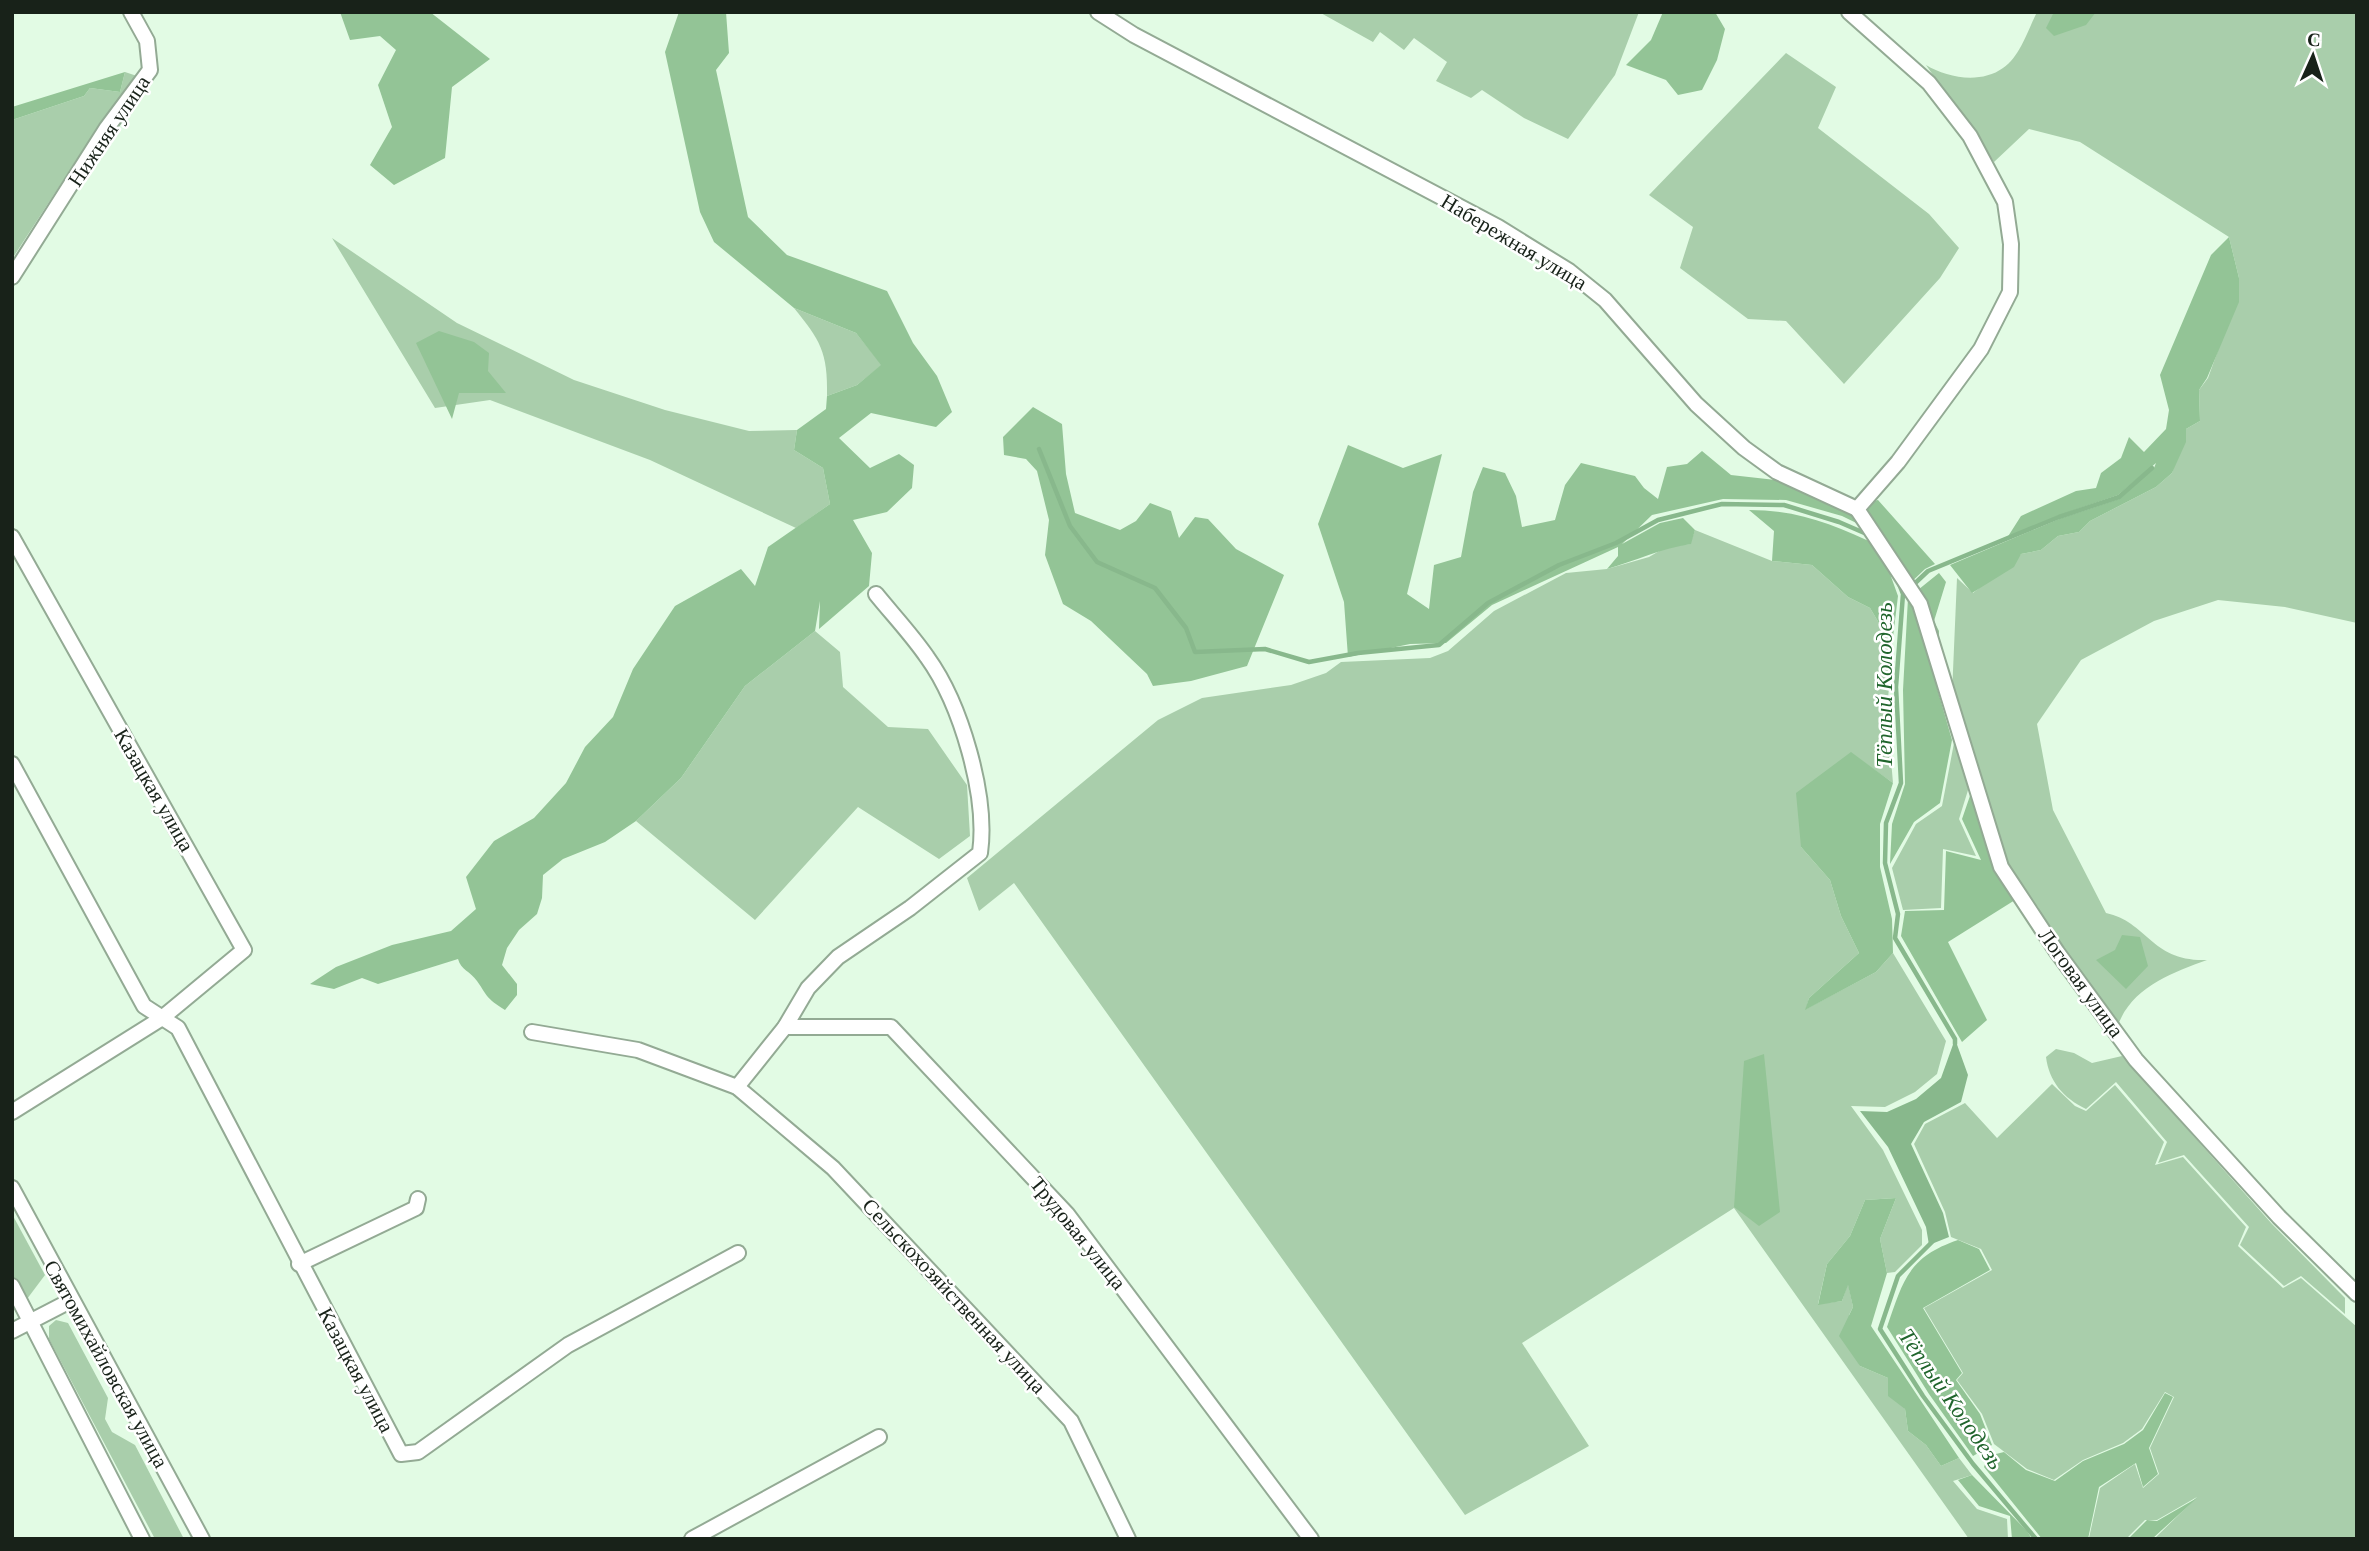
<svg xmlns="http://www.w3.org/2000/svg" width="2369" height="1551" viewBox="0 0 2369 1551" font-family="'Times New Roman',serif">
<rect width="100%" height="100%" fill="#e2fbe4"/>
<g fill="#a9ceab">
<path d="M 1319,12 L 1639,12 L 1615,75 L 1568,139 L 1524,118 L 1482,90 L 1471,98 L 1436,81 L 1447,62 L 1414,38 L 1404,50 L 1380,32 L 1373,42 Z"/>
<path d="M 2037,12 L 2357,12 L 2357,623 L 2285,607 L 2218,600 L 2154,621 L 2081,660 L 2037,724 L 2053,810 L 2106,913 C 2148,922 2151,962 2207,960 C 2171,973 2130,988 2117,1028 L 2042,918 L 2038,907 L 2023,893 L 2004,864 L 1952,694 L 1957,578 L 1973,593 L 2021,554 L 2041,550 L 2058,536 L 2079,532 L 2090,521 L 2156,487 L 2172,473 L 2186,429 L 2200,421 L 2199,390 L 2208,378 L 2220,345 L 2239,278 L 2229,237 L 2080,142 L 2029,129 L 1994,162 L 1926,65 C 1947,78 1981,84 2003,68 C 2020,57 2028,30 2037,12 Z"/>
<path d="M 1786,53 L 1836,87 L 1818,128 L 1929,214 L 1959,248 L 1940,278 L 1844,384 L 1786,321 L 1748,319 L 1680,268 L 1693,227 L 1649,195 Z"/>
<path d="M 125,72 L 137,76 L 92,136 L 12,259 L 12,120 L 84,96 L 90,88 L 120,92 Z"/>
<path d="M 332,238 L 457,323 L 574,380 L 665,410 L 749,431 L 797,430 L 794,450 L 823,468 L 830,504 L 796,528 L 650,460 L 490,400 L 435,408 Z"/>
<path d="M 794,308 L 856,333 L 882,365 L 857,385 L 827,396 C 828,352 820,340 794,308 Z"/>
<path d="M 1695,530 L 1772,561 L 1812,565 L 1848,597 L 1870,608 L 1892,645 L 1887,713 L 1893,783 L 1851,753 L 1801,847 L 1830,880 L 1841,916 L 1859,953 L 1809,998 L 1806,1009 L 1876,972 L 1893,953 L 1946,1041 L 1937,1074 L 1915,1092 L 1885,1107 L 1851,1106 L 1883,1150 L 1922,1230 L 1922,1245 L 1895,1272 L 1887,1273 L 1880,1239 L 1896,1198 L 1865,1200 L 1850,1236 L 1827,1264 L 1818,1304 L 1842,1301 L 1848,1283 L 1853,1307 L 1849,1315 L 1860,1366 L 1888,1378 L 1905,1409 L 1908,1431 L 1926,1445 L 1941,1466 L 1959,1458 L 1972,1475 L 1953,1481 L 1977,1509 L 2007,1519 L 2008,1539 L 1969,1539 L 1734,1208 L 1522,1343 L 1589,1446 L 1465,1515 L 1014,883 L 979,911 L 967,878 L 1158,720 L 1202,698 L 1291,685 L 1326,673 L 1341,662 L 1430,658 L 1448,651 L 1494,611 L 1566,573 L 1607,569 L 1649,557 L 1666,547 L 1690,544 Z"/>
<path d="M 815,631 L 840,652 L 843,687 L 888,727 L 928,729 L 967,785 L 970,836 L 939,859 L 858,807 L 755,920 L 636,821 L 681,778 L 745,686 Z"/>
<path d="M 1954,743 L 1969,787 L 1959,819 L 1976,856 L 1943,849 L 1941,908 L 1903,910 L 1892,868 L 1916,824 L 1942,806 Z"/>
<path d="M 2056,1049 L 2074,1053 L 2092,1063 L 2122,1056 L 2272,1224 L 2345,1298 L 2345,1314 L 2301,1276 L 2284,1286 L 2240,1245 L 2249,1227 L 2184,1155 L 2158,1163 L 2167,1142 L 2116,1082 L 2086,1109 C 2063,1098 2049,1081 2046,1057 Z"/>
<path d="M 2052,1084 L 2075,1106 L 2086,1111 L 2115,1085 L 2164,1142 L 2155,1165 L 2183,1157 L 2246,1227 L 2238,1246 L 2283,1288 L 2301,1278 L 2357,1327 L 2357,1539 L 2154,1539 L 2197,1497 L 2157,1520 L 2145,1520 L 2126,1539 L 2089,1538 L 2100,1488 L 2135,1464 L 2143,1488 L 2159,1474 L 2150,1448 L 2174,1397 L 2165,1392 L 2142,1429 L 2123,1443 L 2083,1460 L 2054,1480 L 2027,1469 L 1994,1444 L 1982,1414 L 1957,1380 L 1963,1373 L 1924,1308 L 1992,1270 L 1981,1249 L 1951,1237 L 1945,1212 L 1914,1144 L 1925,1124 L 1965,1103 L 1997,1138 Z"/>
<path d="M 12,1214 L 45,1275 L 24,1303 L 12,1279 Z"/>
<path d="M 56,1320 L 68,1323 L 108,1398 L 105,1419 L 112,1432 L 135,1445 L 184,1539 L 155,1539 L 49,1339 L 49,1326 Z"/>
</g>
<g fill="#93c496">
<path d="M 340,12 L 430,12 L 490,59 L 452,87 L 445,158 L 394,185 L 370,165 L 392,127 L 378,85 L 396,50 L 380,36 L 350,40 Z"/>
<path d="M 679,12 L 726,12 L 729,53 L 716,70 L 748,217 L 787,255 L 887,291 L 913,343 L 937,376 L 952,412 L 936,427 L 871,413 L 839,438 L 870,468 L 899,454 L 914,465 L 912,488 L 887,512 L 853,520 L 872,553 L 869,586 L 819,629 L 820,601 L 815,631 L 745,686 L 681,778 L 636,821 L 605,842 L 563,859 L 543,875 L 542,898 L 537,914 L 519,930 L 507,948 L 502,965 L 517,984 L 517,995 L 505,1010 C 485,997 489,998 477,981 C 470,971 461,970 458,959 L 378,984 L 362,978 L 334,989 L 310,984 L 336,967 L 392,945 L 451,931 L 476,909 L 466,877 L 494,841 L 534,818 L 566,783 L 585,747 L 613,717 L 633,669 L 675,606 L 741,569 L 755,586 L 768,547 L 830,504 L 823,468 L 794,450 L 797,430 L 826,409 L 827,396 L 857,385 L 881,365 L 856,333 L 794,308 L 714,242 L 700,212 L 665,52 Z"/>
<path d="M 1663,12 L 1715,12 L 1725,29 L 1717,60 L 1702,90 L 1678,95 L 1666,80 L 1626,65 L 1651,40 Z"/>
<path d="M 2054,12 L 2096,12 L 2086,25 L 2054,36 L 2046,28 Z"/>
<path d="M 125,72 L 120,92 L 90,88 L 84,96 L 12,120 L 12,107 Z"/>
<path d="M 2229,237 L 2239,278 L 2239,302 L 2207,378 L 2199,390 L 2200,421 L 2186,429 L 2186,442 L 2172,473 L 2156,487 L 2090,521 L 2079,532 L 2058,536 L 2041,550 L 2021,554 L 2014,567 L 1972,593 L 1950,565 L 2059,519 L 2119,499 L 2154,468 L 2156,463 L 2118,495 L 2060,515 L 2007,538 L 2021,516 L 2076,491 L 2096,488 L 2101,473 L 2121,458 L 2129,437 L 2144,452 L 2166,429 L 2169,410 L 2160,375 L 2211,255 Z"/>
<path d="M 439,331 L 474,342 L 489,353 L 488,371 L 506,393 L 459,393 L 452,419 L 416,343 Z"/>
<path d="M 1033,407 L 1062,424 L 1066,474 L 1075,513 L 1120,530 L 1136,521 L 1150,503 L 1171,511 L 1179,538 L 1195,517 L 1208,519 L 1236,549 L 1284,575 L 1247,666 L 1191,681 L 1153,686 L 1147,674 L 1091,621 L 1063,604 L 1045,555 L 1049,520 L 1037,471 L 1026,459 L 1004,455 L 1003,437 Z"/>
<path d="M 1348,445 L 1403,468 L 1442,454 L 1407,594 L 1429,609 L 1434,565 L 1461,557 L 1473,492 L 1483,467 L 1505,473 L 1516,496 L 1522,527 L 1555,520 L 1565,485 L 1581,463 L 1635,476 L 1644,488 L 1658,499 L 1667,467 L 1687,464 L 1702,451 L 1731,475 L 1785,481 L 1842,508 L 1878,500 L 1935,564 L 1925,569 L 1904,589 L 1885,537 L 1842,516 L 1786,500 L 1723,499 L 1652,515 L 1622,544 L 1660,523 L 1683,518 L 1695,530 L 1691,544 C 1662,548 1635,561 1607,569 L 1618,556 L 1618,547 L 1492,605 L 1446,643 L 1410,644 L 1348,657 L 1344,602 L 1318,524 Z"/>
<path d="M 1749,510 C 1800,510 1834,525 1880,546 L 1898,596 L 1892,645 L 1870,608 L 1848,597 L 1812,565 L 1772,561 L 1774,531 Z"/>
<path d="M 1939,573 L 1946,582 L 1934,621 L 1939,631 L 1937,688 L 1952,740 L 1940,803 L 1914,822 L 1890,864 L 1892,824 L 1905,784 L 1903,690 L 1908,598 Z"/>
<path d="M 1851,752 L 1893,783 L 1880,824 L 1880,867 L 1892,919 L 1893,953 L 1876,972 L 1805,1010 L 1809,998 L 1859,953 L 1841,916 L 1830,880 L 1801,847 L 1796,793 Z"/>
<path d="M 1972,790 L 2015,900 L 1948,942 L 1987,1020 L 1962,1042 L 1901,936 L 1905,911 L 1944,910 L 1946,851 L 1981,860 L 1962,819 Z"/>
<path d="M 2122,935 L 2140,937 L 2148,966 L 2126,989 L 2096,960 L 2115,950 Z"/>
<path d="M 1764,1054 L 1780,1212 L 1759,1226 L 1734,1207 L 1744,1061 Z"/>
<path d="M 1896,1198 L 1880,1239 L 1887,1273 L 1871,1326 L 1959,1458 L 1941,1466 L 1926,1445 L 1908,1431 L 1905,1409 L 1888,1396 L 1888,1378 L 1860,1366 L 1839,1336 L 1853,1307 L 1848,1285 L 1842,1301 L 1818,1305 L 1827,1264 L 1850,1236 L 1865,1200 Z"/>
<path d="M 1958,1240 L 1979,1249 L 1990,1270 L 1923,1308 L 1962,1373 L 1956,1380 L 1980,1414 L 1992,1445 L 1973,1456 L 1929,1394 L 1887,1327 C 1903,1281 1908,1257 1958,1240 Z"/>
<path d="M 2165,1393 L 2173,1397 L 2149,1448 L 2158,1474 L 2143,1487 L 2136,1463 L 2099,1487 L 2088,1539 L 2042,1539 L 1984,1467 L 1988,1456 L 2004,1452 L 2026,1470 L 2055,1481 L 2083,1461 L 2124,1444 L 2143,1430 Z"/>
<path d="M 1972,1475 L 2027,1531 L 2032,1539 L 2012,1539 L 2010,1516 L 1979,1506 L 1958,1480 Z"/>
<path d="M 2197,1498 L 2152,1539 L 2128,1539 L 2147,1520 L 2157,1521 Z"/>
</g>
<path fill="#88b88c" d="M 1955,1039 L 1968,1075 L 1961,1102 L 1924,1122 L 1911,1144 L 1943,1213 L 1949,1237 L 1929,1245 L 1926,1227 L 1888,1147 L 1860,1111 L 1887,1112 L 1916,1099 L 1941,1078 Z"/>
<g fill="none" stroke-linecap="round" stroke-linejoin="round">
<g stroke="#88b88c" stroke-width="4.5">
<path d="M 1039,449 L 1070,526 L 1097,562 L 1155,588 L 1186,628 L 1195,652 L 1265,649 L 1309,662 L 1358,653 L 1439,645 L 1488,603 L 1559,565 L 1616,543 L 1658,520 L 1722,504 L 1784,505 L 1839,522 L 1869,535"/>
<path d="M 1898,581 L 1903,594 L 1896,687 L 1901,783 L 1886,823 L 1885,863 L 1898,914 L 1895,938 L 1955,1039 L 1955,1044"/>
<path d="M 1911,587 L 1928,571 L 2059,517 L 2119,497 L 2152,468"/>
<path d="M 1932,1242 L 1898,1276 L 1880,1329 L 1923,1396 L 1973,1464 L 2036,1539"/>
</g>
<defs>
<g id="street">
<path d="M 1098,12 L 1134,35 L 1498,227 L 1569,271 L 1605,300 L 1696,404 L 1744,448 L 1777,472 L 1857,509 L 1898,462 L 1981,349 L 2010,292 L 2011,244 L 2005,202 L 1970,136 L 1929,83 L 1849,12"/>
<path d="M 12,277 L 106,129 L 150,70 L 147,41 L 131,12"/>
<path d="M 1857,509 L 1920,604 L 2001,867 L 2057,952 L 2136,1060 L 2279,1217 L 2357,1294"/>
<path d="M 12,537 L 244,950 L 162,1018 L 12,1112"/>
<path d="M 12,764 L 144,1006 L 178,1028 L 401,1454 L 418,1452 L 568,1345 L 738,1253"/>
<path d="M 785,1027 L 891,1027 L 1067,1214 L 1311,1539"/>
<path d="M 532,1032 L 638,1050 L 737,1087 L 833,1168 L 1071,1421 L 1128,1539"/>
<path d="M 737,1087 L 785,1027 L 808,988 L 838,957 L 910,908 L 980,853 C 988,796 961,704 927,657 C 912,635 893,615 876,594"/>
<path d="M 12,1188 L 202,1539"/>
<path d="M 299,1264 L 416,1208 L 418,1199"/>
<path d="M 12,1286 L 142,1539"/>
<path d="M 12,1331 L 70,1301"/>
<path d="M 692,1539 L 879,1437"/>
</g>
</defs>
<use href="#street" stroke="#93aa94" stroke-width="18"/>
<use href="#street" stroke="#fff" stroke-width="14"/>
</g>
<g text-anchor="middle" dominant-baseline="central" stroke-width="5" stroke-linejoin="round" paint-order="stroke">
<g font-size="21" fill="#182219" stroke="#fff">
<text transform="translate(109 131) rotate(-56)">Нижняя улица</text>
<text transform="translate(1514 242) rotate(31)">Набережная улица</text>
<text transform="translate(154 790) rotate(60)">Казацкая улица</text>
<text transform="translate(2081 983) rotate(54)">Логовая улица</text>
<text transform="translate(1078 1233) rotate(51)">Трудовая улица</text>
<text transform="translate(954 1296) rotate(47)">Сельскохозяйственная улица</text>
<text transform="translate(106 1364) rotate(61)">Святомихайловская улица</text>
<text transform="translate(356 1370) rotate(62)">Казацкая улица</text>
</g>
<g font-size="23" font-style="italic" fill="#20652c" stroke="#fff">
<text transform="translate(1884 685) rotate(-90)">Тёплый Колодезь</text>
<text transform="translate(1951 1399) rotate(55)">Тёплый Колодезь</text>
</g>
</g>
<rect width="2369" height="1551" fill="none" stroke="#182219" stroke-width="28"/>
<g transform="translate(2313 56) rotate(3)" stroke="#ffffff" stroke-width="5" paint-order="stroke">
<path d="M0-5L12 26L0 18L-12 26Z" fill="#182219"/>
<text y="-10" font-size="19" font-weight="bold" text-anchor="middle" fill="#182219">С</text>
</g>
</svg>
